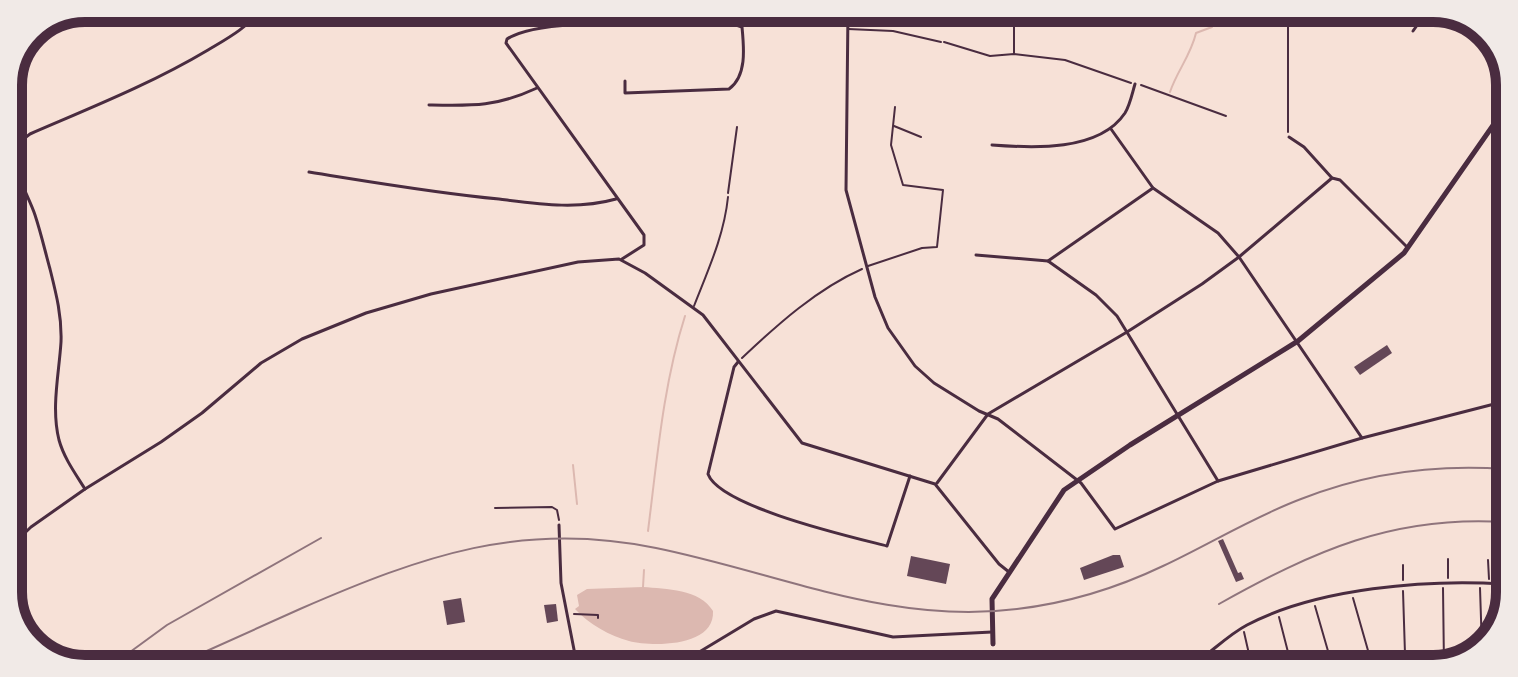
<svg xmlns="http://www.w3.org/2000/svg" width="1518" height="677" viewBox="0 0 1518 677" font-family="Raleway,sans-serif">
<rect width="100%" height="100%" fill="#f7e1d7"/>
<path fill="#dcb8b0" d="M 643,587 C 666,589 700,589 713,611 C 715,647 653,647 629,641 C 610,636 589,624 575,609 L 579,606 L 577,595 L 587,589 Z"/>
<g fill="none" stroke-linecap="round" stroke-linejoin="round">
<g stroke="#dcb8b0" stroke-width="2">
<path d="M 1170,92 C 1177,71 1191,55 1196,33 L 1212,27 L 1216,19 L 1222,18 L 1225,13"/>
<path d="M 573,465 L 577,504"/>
<path d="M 648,531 C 657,460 663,385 685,316"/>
<path d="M 643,587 L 644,570"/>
</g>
</g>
<g fill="#644757">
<path d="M 1387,345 L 1392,353 L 1360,375 L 1354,367 Z"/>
<path d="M 1223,539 L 1238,573 L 1241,572 L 1244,579 L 1236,582 L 1218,541 Z"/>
<path d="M 1113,555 L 1120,555 L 1124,567 L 1084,580 L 1080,568 Z"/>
<path d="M 911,556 L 950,564 L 946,584 L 907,576 Z"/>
<path d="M 461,598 L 465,622 L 447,625 L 443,601 Z"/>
<path d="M 556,604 L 558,621 L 547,623 L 544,605 Z"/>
<path d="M 1069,654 L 1074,665 L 1069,667 L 1040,667 Z"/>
</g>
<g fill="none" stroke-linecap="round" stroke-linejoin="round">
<g stroke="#4a2c40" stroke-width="2">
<path d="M 1014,12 L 1014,53"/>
<path d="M 1288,13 L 1288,132"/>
<path d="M 944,42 L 990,56 L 1014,54 L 1065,60 L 1131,83"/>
<path d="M 1141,85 L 1226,116"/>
<path d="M 728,193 L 737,127"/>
<path d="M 742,358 C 778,324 817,289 862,269"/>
<path d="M 495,508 L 552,507 L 557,510 L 559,520"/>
<path d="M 1448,559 L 1448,578"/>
<path d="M 1488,560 L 1489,579"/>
<path d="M 1403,565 L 1403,580"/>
<path d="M 1443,588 L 1444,666"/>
<path d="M 1480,588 L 1482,649"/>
<path d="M 1403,591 L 1405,654"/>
<path d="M 1353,598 L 1369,654"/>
<path d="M 1315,606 L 1328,651"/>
<path d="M 574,614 L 598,615 L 598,618"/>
<path d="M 1279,617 L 1289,656"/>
<path d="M 1244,632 L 1249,654"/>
</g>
<g stroke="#4a2c40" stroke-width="2">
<path d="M 848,29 L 893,31 L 941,42"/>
<path d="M 894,126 L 921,137"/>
<path d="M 868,266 L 922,248 L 937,247 L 943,190 L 903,185 L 891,145 L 895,107"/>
<path d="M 694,306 C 708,270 724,236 728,197"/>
</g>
<g stroke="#4a2c40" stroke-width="3">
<path d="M 848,11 L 846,190 L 875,297 L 888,328 L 915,366 L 934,383 L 979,411 L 998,419 L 1081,483 L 1115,529 L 1218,481 L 1362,438 L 1506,401"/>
<path d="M 1413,31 L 1425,14"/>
<path d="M 429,105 C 473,106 496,107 537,88"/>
<path d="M 1500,115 L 1509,125"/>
<path d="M 1111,129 L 1153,188 L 1218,233 L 1239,257 L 1362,438"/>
<path d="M 1289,137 L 1304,147 L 1332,178 L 1340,180 L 1408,248"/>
<path d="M 992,145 C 1032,148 1099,152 1125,113 C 1130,105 1132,94 1135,84"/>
<path d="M 309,172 C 372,182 435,193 499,199 C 539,204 577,210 616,199"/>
<path d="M 976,255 L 1048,261 L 1153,188"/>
<path d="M 622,259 L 644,245 L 644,235 L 506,43 L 507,39 C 539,18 639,24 680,24 C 699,24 725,20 742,27 C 744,48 747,76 729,89 L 625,93 L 625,81"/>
<path d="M 1048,261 L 1096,295 L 1117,316 L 1218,481"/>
<path d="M 1507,326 L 1502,319 L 1502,306 L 1507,301"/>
<path d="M 738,362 L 734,367 L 708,474 C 720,507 852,537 887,546 L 910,476"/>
<path d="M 937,483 L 988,414 L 1127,332 L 1202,284 L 1239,257 L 1332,178"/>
<path d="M 85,489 C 75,473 64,458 59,440 C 51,408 59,374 61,342 C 62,316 56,293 50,269 C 45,251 41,233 35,215 C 26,188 0,155 30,134 C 90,108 151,84 208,50 C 228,38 247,28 261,9"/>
<path d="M 559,525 L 561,583 L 577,665"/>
<path d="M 8,549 L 31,527 L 85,489 L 161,442 L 202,413 L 261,363 L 302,339 L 366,313 L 431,294 L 578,262 L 619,259 L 645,273 L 703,315 L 802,443 L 935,484 L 999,564 L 1009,572"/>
<path d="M 676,666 L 754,619 L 776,611 L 893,637 L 992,632"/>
<path d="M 1188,668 C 1209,655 1226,636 1247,625 C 1317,588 1427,579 1504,584"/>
</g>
<path stroke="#4a2c40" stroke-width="5" d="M 993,644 L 992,599 L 1064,490 L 1130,445 L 1298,341 L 1404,253 L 1510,101"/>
<g stroke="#8f747c" stroke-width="2">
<path d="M 1219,604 C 1314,551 1393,515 1505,522"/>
<path d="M 115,663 L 167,625 L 321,538"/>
<path d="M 180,663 C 220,645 260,627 300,609 C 422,556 522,520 656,548 C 779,573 889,625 1017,609 C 1068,603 1117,588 1163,566 C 1210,544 1253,517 1301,499 C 1366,473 1436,464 1506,469"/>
</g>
</g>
<path d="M0 0H1518V677H0ZM85 22H1433A63 63 0 0 1 1496 85V592A63 63 0 0 1 1433 655H85A63 63 0 0 1 22 592V85A63 63 0 0 1 85 22Z" fill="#f1eae7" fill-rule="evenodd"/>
<path fill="none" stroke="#4a2c40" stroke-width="10" d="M85 22H1433A63 63 0 0 1 1496 85V592A63 63 0 0 1 1433 655H85A63 63 0 0 1 22 592V85A63 63 0 0 1 85 22Z"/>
</svg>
